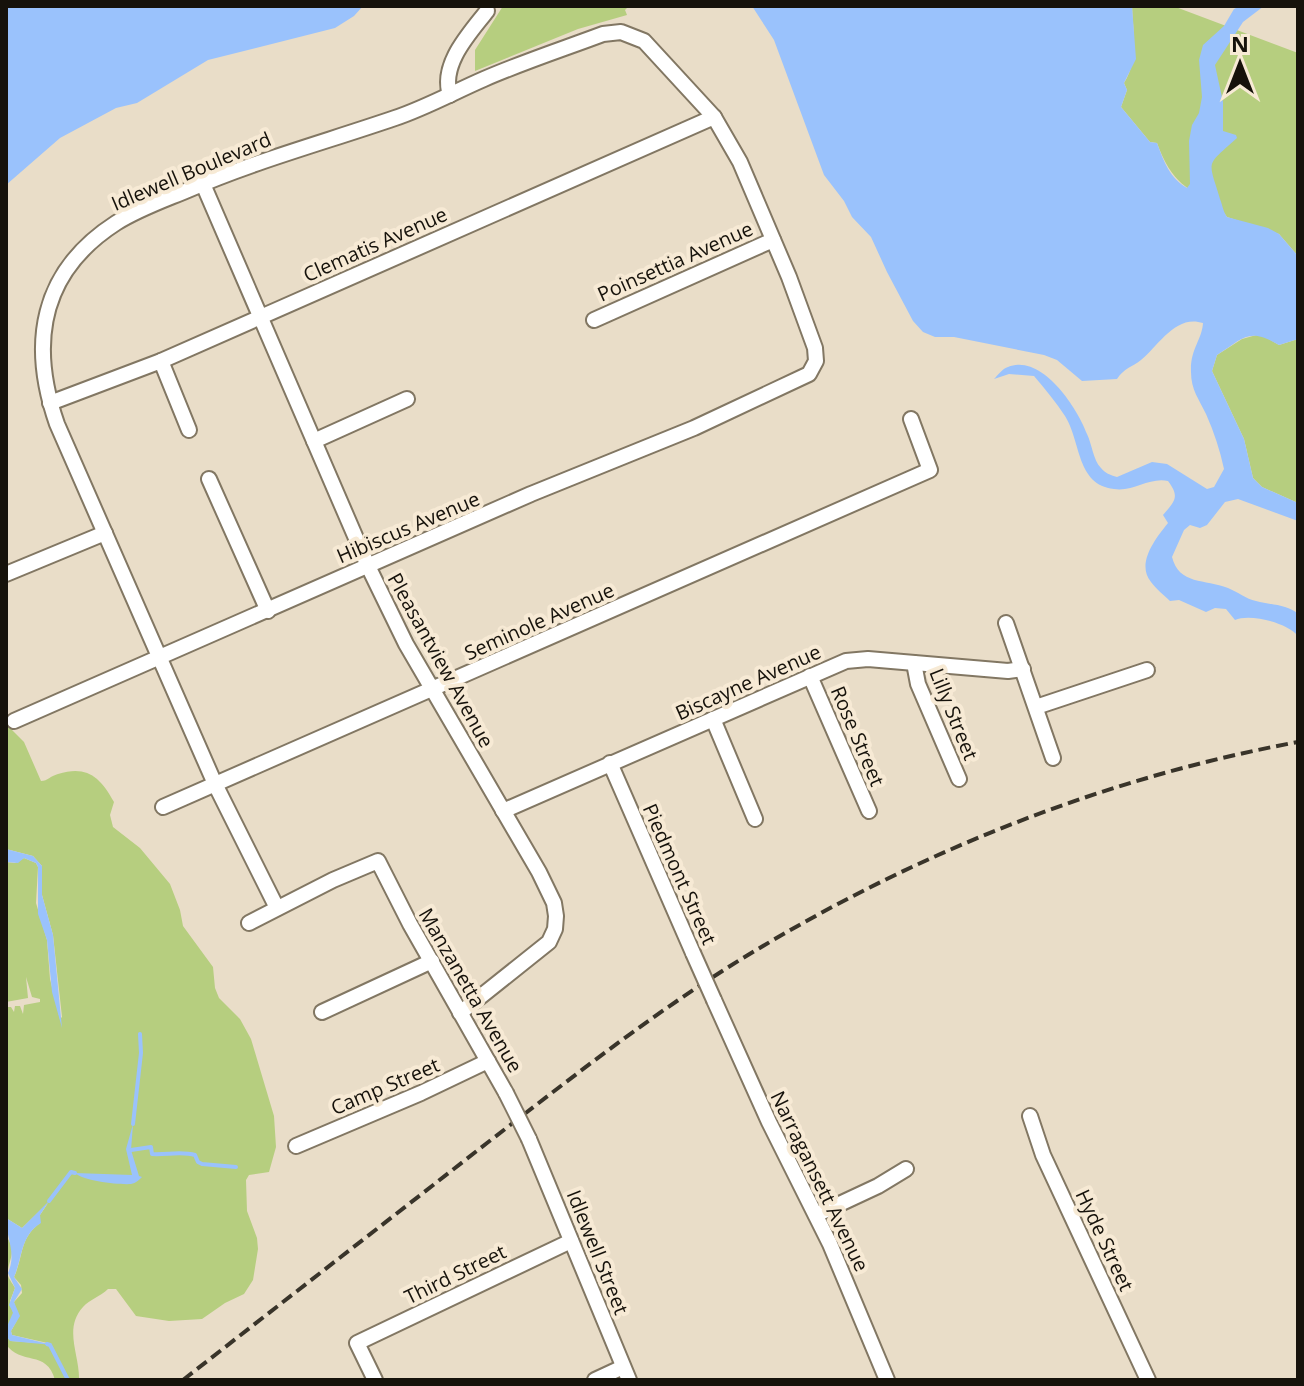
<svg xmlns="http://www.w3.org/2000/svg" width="1304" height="1386" viewBox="0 0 1304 1386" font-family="'Open Sans',sans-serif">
<rect width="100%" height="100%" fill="#e9ddc8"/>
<g fill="#b6ce7f">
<path d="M 503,6 L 629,6 L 625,10 L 627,15 L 578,29 L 475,71 L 475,50 Z"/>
<path d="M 1132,6 L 1173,6 L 1298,53 L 1298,256 L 1279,234 L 1227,217 L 1222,210 C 1187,188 1172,184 1157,143 L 1150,142 L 1121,107 L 1127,90 L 1124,83 C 1139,59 1133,32 1132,6 Z"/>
<path d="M 1260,334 L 1279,345 L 1298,339 L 1298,503 L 1262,487 L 1253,478 L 1244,439 L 1212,371 L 1217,355 L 1242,339 Z"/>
<path d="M 6,718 L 8,726 L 24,742 L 41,781 C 48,781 50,776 58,774 C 86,765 100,776 114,802 L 110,815 L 113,827 L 140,848 L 170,884 L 180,910 L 183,926 L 213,967 L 215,988 L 219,998 L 240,1019 L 251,1039 L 274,1116 L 276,1147 L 269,1172 L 249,1175 L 246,1180 L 247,1211 L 257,1238 L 258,1249 L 253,1280 L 244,1294 L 225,1303 L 202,1319 L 169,1321 L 136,1316 L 116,1289 L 108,1289 C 100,1297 90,1299 83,1307 C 63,1329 80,1355 79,1380 L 55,1380 C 47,1349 20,1366 6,1344 L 6,1336 L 11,1341 L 52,1344 L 12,1335 L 11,1331 C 23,1310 16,1321 14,1302 L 22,1293 L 21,1285 L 14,1277 C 24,1255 19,1239 40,1223 L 40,1215 L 48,1203 L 22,1228 L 6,1218 L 6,1007 L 11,1007 L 14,1012 L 15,1006 L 20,1006 L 23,1014 L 24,1005 L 40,1002 L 40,999 L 32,997 L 26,977 L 28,998 L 6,1002 L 6,862 L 15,863 L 24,858 L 36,863 L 38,867 L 36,903 L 47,940 L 50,979 L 60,1019 L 62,1017 L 53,935 L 42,895 L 42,866 L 33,856 L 6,849 Z"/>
<path d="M 6,1236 C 19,1253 6,1262 8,1276 C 9,1279 14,1286 15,1288 L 10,1301 L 15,1314 L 6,1329 Z"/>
</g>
<g fill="#9ac2fc">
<path d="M 6,6 L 363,6 L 354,16 L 335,28 L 208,60 L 137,103 L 116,108 L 60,138 L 6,185 Z"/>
<path d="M 752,6 L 1132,6 L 1136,59 L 1124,83 L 1127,90 L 1121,107 L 1150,142 L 1157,143 C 1164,162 1170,178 1187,188 L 1190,184 L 1189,141 L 1192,125 L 1199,113 L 1202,97 L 1199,60 L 1203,45 L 1224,26 L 1234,9 L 1240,6 L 1264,6 L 1243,22 L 1215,65 L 1223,102 L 1223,131 L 1236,135 L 1237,138 C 1205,167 1208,159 1220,199 C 1223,207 1223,211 1227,217 L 1268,228 L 1279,234 L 1298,256 L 1298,339 L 1279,345 C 1248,327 1244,338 1217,355 L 1212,371 L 1244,439 L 1253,478 L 1262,487 L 1298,503 L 1298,521 L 1238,499 L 1225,502 L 1207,525 L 1200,528 L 1190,525 L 1184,530 L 1172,557 C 1179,585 1205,579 1228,588 C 1238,592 1246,599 1256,601 C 1270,605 1287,604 1298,614 L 1298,636 C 1288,623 1250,613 1235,620 L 1226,609 L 1215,608 L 1206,612 L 1179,600 L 1170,601 C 1164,595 1156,589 1151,582 C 1136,564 1155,539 1168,523 L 1163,515 C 1175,501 1180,497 1168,481 C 1149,477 1134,492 1114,489 C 1076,485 1081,441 1065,416 C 1056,402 1045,389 1034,376 L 1009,374 L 994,379 C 998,375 1003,368 1008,367 C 1042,353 1078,409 1087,434 C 1092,444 1093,460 1101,468 C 1105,473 1110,475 1117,477 L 1152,462 L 1167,464 L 1207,489 L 1214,487 L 1224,469 C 1220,450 1214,432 1206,414 C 1199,399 1191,390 1191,372 C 1190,349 1202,340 1203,323 C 1176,314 1159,345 1141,360 C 1132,367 1124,368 1117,379 L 1082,381 L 1057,360 L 1044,355 L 954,337 L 935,337 L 923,332 L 913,321 L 887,272 L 871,237 L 852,217 L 844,201 L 824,175 L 774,40 Z"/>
<path d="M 6,849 L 33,856 L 42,866 L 42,895 L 53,935 L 62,1028 L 52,992 L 47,940 L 38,914 L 38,867 L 36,863 L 24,858 L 18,863 L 6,862 Z"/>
<path d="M 133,1124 L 131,1150 L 139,1176 L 142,1177 C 139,1180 136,1183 131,1184 C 120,1185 83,1181 75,1173 L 132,1175 L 126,1149 Z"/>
<path d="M 49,1201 L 40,1215 L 41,1223 C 20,1236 23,1257 14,1277 L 22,1289 L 14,1302 L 20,1316 L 11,1331 L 12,1335 L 53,1345 L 10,1341 C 1,1331 9,1325 15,1316 L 9,1305 L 15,1288 L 8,1273 C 17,1253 6,1238 6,1218 L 22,1228 Z"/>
</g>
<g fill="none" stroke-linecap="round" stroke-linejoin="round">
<g stroke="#9ac2fc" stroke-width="4">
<path d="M 133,1124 L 141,1053 L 140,1034"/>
<path d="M 131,1150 L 151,1147 L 152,1154 C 166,1155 182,1151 195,1155 L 198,1162 L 202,1164 L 236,1167"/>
<path d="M 49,1201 L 71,1172 L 75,1173"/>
<path d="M 9,1327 L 15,1313 L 14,1309"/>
<path d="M 47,1344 L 50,1345 L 68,1380"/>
</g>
<defs>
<g id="minor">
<path d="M 450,95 C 440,64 470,33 487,11"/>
<path d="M 203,184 L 368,566 L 406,644 L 539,872 L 554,903 L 556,916 L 555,929 L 549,942 L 460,1013"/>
<path d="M 594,320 L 773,240"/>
<path d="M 161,361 L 189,430"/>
<path d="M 50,403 L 161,361 L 714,117"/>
<path d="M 314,441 L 407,399"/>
<path d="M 209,479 L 268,611"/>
<path d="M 6,574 L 105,533"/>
<path d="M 1006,623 L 1053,758"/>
<path d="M 914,663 L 918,684 L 959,779"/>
<path d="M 810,676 L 869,811"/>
<path d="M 1036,707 L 1147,670"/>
<path d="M 713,719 L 755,819"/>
<path d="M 14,721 L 531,494 L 694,428 L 809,374 L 816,361 L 815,348 L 789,277 L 740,162 L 714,117 L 644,41 L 621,32 L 603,34 C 563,49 523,62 484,79 C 454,92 425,108 395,118 C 325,142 255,161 188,190 C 164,200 138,209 116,223 C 40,272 29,344 57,424 L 215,784 L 277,908"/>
<path d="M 610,763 L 693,953"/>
<path d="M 163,807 L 930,470 L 911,419"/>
<path d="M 503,811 L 846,661 L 868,659 L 1008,671 L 1023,669"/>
<path d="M 249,923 L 333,880 L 378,861 L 410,924 L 506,1093"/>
<path d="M 714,1000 L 769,1122 L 830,1244 L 887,1380"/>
<path d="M 322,1012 L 432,961"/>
<path d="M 1030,1116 L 1043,1155 L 1148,1380"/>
<path d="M 529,1139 L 629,1380"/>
<path d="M 296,1146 L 421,1093 L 488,1061"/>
<path d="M 816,1215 L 878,1186 L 906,1169"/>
<path d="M 375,1380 L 357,1343 L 571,1241"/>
<path d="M 595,1380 L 623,1367"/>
</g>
</defs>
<use href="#minor" stroke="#827763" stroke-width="18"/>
<use href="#minor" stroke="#fff" stroke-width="14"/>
<path stroke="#39342a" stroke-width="4" stroke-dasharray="12 6" stroke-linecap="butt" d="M 183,1380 C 284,1301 386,1222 487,1143 C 575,1075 662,1006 758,949 C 923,850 1108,777 1298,742"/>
<defs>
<g id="minor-bridge">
<path d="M 693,953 L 714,1000"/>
<path d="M 506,1093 L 529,1139"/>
</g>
</defs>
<use href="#minor-bridge" stroke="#827763" stroke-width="18" stroke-linecap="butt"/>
<use href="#minor-bridge" stroke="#fff" stroke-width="14"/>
</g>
<g text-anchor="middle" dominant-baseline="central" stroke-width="8" stroke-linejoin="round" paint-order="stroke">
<g font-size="20" fill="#16120b" stroke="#f7ead5">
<text transform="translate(191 171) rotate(-23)">Idlewell Boulevard</text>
<text transform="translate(375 244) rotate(-24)">Clematis Avenue</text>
<text transform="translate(675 261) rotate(-24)">Poinsettia Avenue</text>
<text transform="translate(408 527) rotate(-23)">Hibiscus Avenue</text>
<text transform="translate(539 621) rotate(-24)">Seminole Avenue</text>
<text transform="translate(441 660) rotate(61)">Pleasantview Avenue</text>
<text transform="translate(748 682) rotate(-24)">Biscayne Avenue</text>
<text transform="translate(954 714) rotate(68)">Lilly Street</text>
<text transform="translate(858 736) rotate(67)">Rose Street</text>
<text transform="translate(680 874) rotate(66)">Piedmont Street</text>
<text transform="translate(471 990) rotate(60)">Manzanetta Avenue</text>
<text transform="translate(385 1086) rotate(-23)">Camp Street</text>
<text transform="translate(820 1181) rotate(64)">Narragansett Avenue</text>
<text transform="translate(1105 1240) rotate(65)">Hyde Street</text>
<text transform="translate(598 1252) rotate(68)">Idlewell Street</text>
<text transform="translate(455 1274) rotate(-26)">Third Street</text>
</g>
</g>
<rect width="1304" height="1386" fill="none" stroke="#16120b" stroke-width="16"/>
<g transform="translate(1240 64)" stroke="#f7ead5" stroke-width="6" paint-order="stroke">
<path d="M0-6L14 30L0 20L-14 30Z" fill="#16120b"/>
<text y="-12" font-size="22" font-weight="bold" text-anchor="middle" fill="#16120b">N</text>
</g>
</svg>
